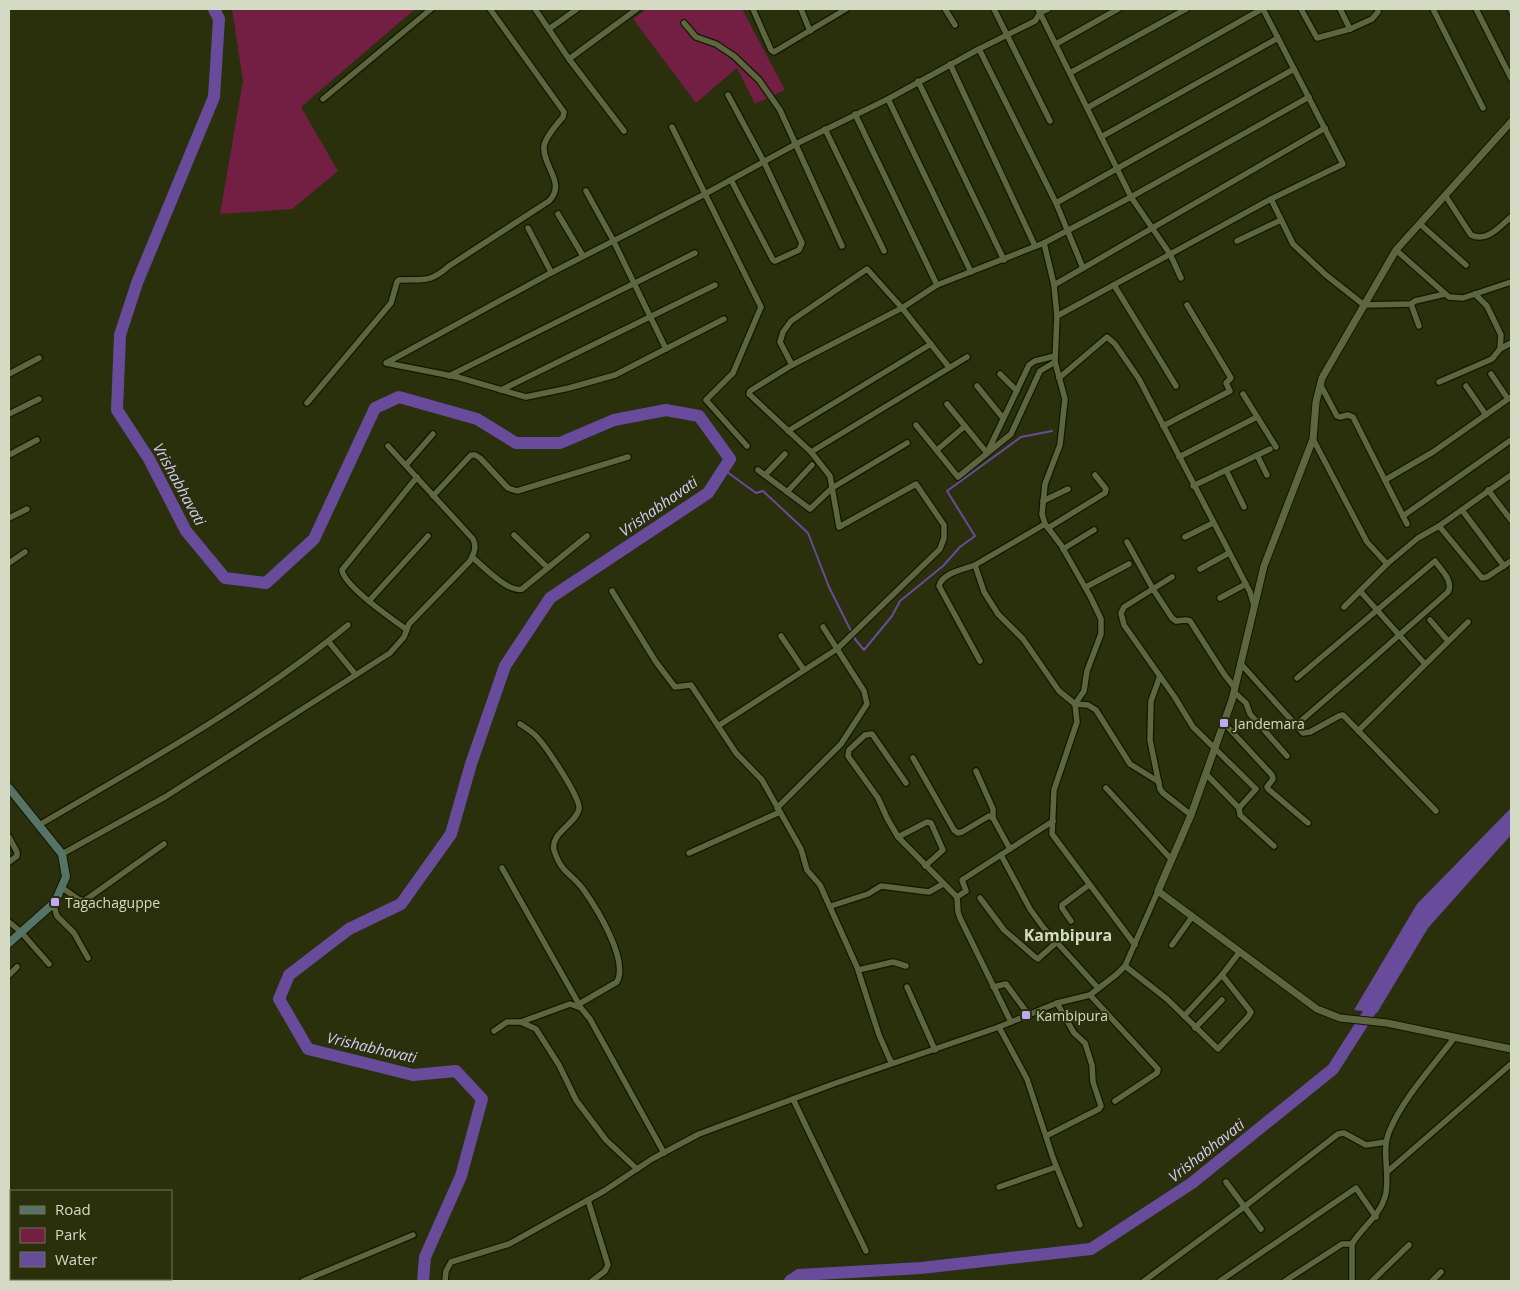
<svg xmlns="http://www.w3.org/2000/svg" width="1520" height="1290" viewBox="0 0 1520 1290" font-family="'Open Sans',sans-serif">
<rect width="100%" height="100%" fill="#2a300b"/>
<g fill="#721f43">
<path d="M 232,9 L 415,9 L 301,107 L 338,171 L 292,209 L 220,214 L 243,81 Z"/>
<path d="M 647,9 L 742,9 L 785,90 L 755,104 L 737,68 L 696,103 L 633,19 Z"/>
</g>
<path fill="#684b9b" d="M 1511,808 L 1511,835 L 1428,928 L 1377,1013 L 1354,1010 L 1417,904 Z"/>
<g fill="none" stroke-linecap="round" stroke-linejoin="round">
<path stroke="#684b9b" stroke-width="2" d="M 723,469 L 756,493 L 763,491 L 808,533 L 829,587 L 855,639 L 864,650 L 892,616 L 900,601 L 943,566 L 960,547 L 975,536 L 947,491 L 1021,437 L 1052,431"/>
<g stroke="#684b9b" stroke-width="12">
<path d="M 214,9 L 219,19 L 214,97 L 137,283 L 120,335 L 117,410 L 149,459 L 186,531 L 225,578 L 266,583 L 314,539 L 375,408 L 399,397 L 477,419 L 516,443 L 560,443 L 614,420 L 666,410 L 699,416 L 730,459 L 708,493 L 550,598 L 505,666 L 471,764 L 451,834 L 401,904 L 349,929 L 289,975 L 279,999 L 308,1049 L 413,1075 L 456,1071 L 482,1099 L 461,1176 L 425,1257 L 423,1281"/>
<path d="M 790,1281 L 799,1275 L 921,1268 L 1091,1249 L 1192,1183 L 1333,1069 L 1379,997"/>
</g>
<defs>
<g id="minor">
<path d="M 535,9 L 569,59 L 637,9"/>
<path d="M 753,9 L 771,50 L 774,52 L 846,9"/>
<path d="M 801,9 L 810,31"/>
<path d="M 945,9 L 955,25"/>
<path d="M 994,9 L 1050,121"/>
<path d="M 1038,9 L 1131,197 L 1170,254 L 1181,278"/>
<path d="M 1301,9 L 1317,38 L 1350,29 L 1340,9"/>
<path d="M 1433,9 L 1483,108"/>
<path d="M 1476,9 L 1511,78"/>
<path d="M 1510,9 L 1511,11"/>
<path d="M 684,23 L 696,37 L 716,44 L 734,56 L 759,80 L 780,110 L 842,246"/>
<path d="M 549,29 L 577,9"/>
<path d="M 1350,29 L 1372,19 L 1378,12 L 1378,9"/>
<path d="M 1056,44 L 1118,9"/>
<path d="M 979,49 L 1056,203 L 1083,268"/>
<path d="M 569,59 L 624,131"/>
<path d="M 950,64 L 1035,246"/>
<path d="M 1070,73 L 1186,9"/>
<path d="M 918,81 L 1004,260"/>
<path d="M 728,95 L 764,162 L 802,243 L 799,250 L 775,261 L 773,260 L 731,180"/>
<path d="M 323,99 L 431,9"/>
<path d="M 888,99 L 971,272"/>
<path d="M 1087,108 L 1262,9"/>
<path d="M 855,114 L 937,285"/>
<path d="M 672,127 L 761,307 L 733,373 L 706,400 L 747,446"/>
<path d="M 825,129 L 884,251"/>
<path d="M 1101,137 L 1278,38"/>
<path d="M 586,191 L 613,240 L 666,349"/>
<path d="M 1445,195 L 1471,235 C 1487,243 1500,226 1511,217"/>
<path d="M 1271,199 L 1293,244 L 1326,275 L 1364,305 L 1411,304"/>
<path d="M 1056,203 L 1294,69"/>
<path d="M 558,214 L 583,256"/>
<path d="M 1420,224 L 1466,265"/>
<path d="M 528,228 L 551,272"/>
<path d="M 1237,241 L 1281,220"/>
<path d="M 1044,243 L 1054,285 L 1057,316 L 1055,362 L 1065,399 L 1060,445 L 1045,484 L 1042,514 L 1045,524 L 1061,545 L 1090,596 L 1101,619 L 1101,634 L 1087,671 L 1084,691 L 1075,704 L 1077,722 L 1054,790 L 1052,834 L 1135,945"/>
<path d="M 1396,250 L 1449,297 L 1463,298 L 1511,282"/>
<path d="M 1054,285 L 1325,128"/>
<path d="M 1114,285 L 1176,386"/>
<path d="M 1475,294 L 1487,306 L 1501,335 L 1500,349"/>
<path d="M 1057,316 L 1271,199 L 1343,164 L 1263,9"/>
<path d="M 724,319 L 615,375 L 569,388 L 526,397 L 457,377 L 386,363 L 547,275 L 705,194 L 796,144 L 888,99 L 979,49 L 1035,21 L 1040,13 L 1048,9"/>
<path d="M 1419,326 L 1411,304 L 1415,301 L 1445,294"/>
<path d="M 967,357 L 811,452 L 749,394 L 750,391 L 792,365 L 902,308 L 937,285 L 1044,243 L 1131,197 L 1309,97"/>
<path d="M 792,365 L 780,342 L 783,332 L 791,321 L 867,269 L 902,308 L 949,367"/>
<path d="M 9,374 L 39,358"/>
<path d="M 1000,374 L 1017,391"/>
<path d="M 1491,374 L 1508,399"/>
<path d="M 449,376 L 695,253"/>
<path d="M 1059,378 L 1107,337 L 1115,344 L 1139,379 L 1250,592 L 1254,606"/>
<path d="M 1439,382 L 1492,359 L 1500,349 L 1511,343"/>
<path d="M 1320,384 L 1337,416 L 1340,417 L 1348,415 L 1353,417 L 1407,524"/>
<path d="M 977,386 L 1003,418"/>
<path d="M 1466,386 L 1486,415"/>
<path d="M 501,390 L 715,285"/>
<path d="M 1243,394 L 1276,447"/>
<path d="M 307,403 L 391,303 L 397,282 L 399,280 C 424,279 430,283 449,266 L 549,201 C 567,183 542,166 544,146 C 546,136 557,124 563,117 L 564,112 L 490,9"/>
<path d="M 947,404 L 987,453 L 1029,365 L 1035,361 L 1055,356"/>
<path d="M 9,414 L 39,399"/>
<path d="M 916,425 L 958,477 L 1011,434 L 1040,371 L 1055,362"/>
<path d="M 1163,426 L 1230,391 L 1226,383 L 1231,378 L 1187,305"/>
<path d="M 788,431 L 931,344"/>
<path d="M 1313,439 L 1367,542 L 1387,564 L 1418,538 L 1439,526 L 1511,475"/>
<path d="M 937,450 L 965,426"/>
<path d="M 9,455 L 37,440"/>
<path d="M 1257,455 L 1267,475"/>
<path d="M 1179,457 L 1257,417"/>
<path d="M 406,465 L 433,434"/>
<path d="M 758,470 L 810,509 L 832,488 L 907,443"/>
<path d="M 1226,470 L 1244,507"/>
<path d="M 765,475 L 785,454"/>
<path d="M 1385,480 L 1433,452 L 1511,397"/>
<path d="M 1193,486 L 1270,449"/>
<path d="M 1488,490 L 1511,520"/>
<path d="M 787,492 L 812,465"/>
<path d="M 433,496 L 471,455 L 475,455 L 480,458 L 508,488 L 517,491 L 628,457"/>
<path d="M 1043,501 L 1068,489"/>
<path d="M 1462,510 L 1504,566"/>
<path d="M 1403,516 L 1511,440"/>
<path d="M 9,518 L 27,509"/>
<path d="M 1045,524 L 975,565 L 984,592 L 998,614 L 1023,639 L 1059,691 L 1075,704 L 1088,705 L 1096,710 L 1130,764 L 1159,782"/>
<path d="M 1439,526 L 1482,578 L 1487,577 L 1511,561"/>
<path d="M 1048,528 L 1105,493 L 1106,489 L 1095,475"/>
<path d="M 514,535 L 548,568"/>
<path d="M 1185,537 L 1213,523"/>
<path d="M 1127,542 L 1153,589 L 1172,618 L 1176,621 L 1186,620 L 1190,621 L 1224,674 L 1235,688"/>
<path d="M 1063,549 L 1094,530"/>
<path d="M 472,557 C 483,566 508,593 522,589 L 587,536"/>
<path d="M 9,563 L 25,552"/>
<path d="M 975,565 C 964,569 942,573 939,586 L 980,661"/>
<path d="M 1200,569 L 1229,553"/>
<path d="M 1172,577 L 1124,607 L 1121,613 L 1124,625 L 1174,696 L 1193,727 L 1256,789 L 1239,808 L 1206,774"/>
<path d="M 1086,587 L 1129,564"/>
<path d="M 612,591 L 656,662 L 675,687 L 691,685 L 736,753 L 762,780 L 801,849 L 807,870 L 820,885 L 857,967 L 879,1035 L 890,1060 L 893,1063"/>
<path d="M 1360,591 L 1425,664"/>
<path d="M 1220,598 L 1246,584"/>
<path d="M 369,601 L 428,536"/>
<path d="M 1344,607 L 1387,564"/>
<path d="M 1430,620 L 1448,641"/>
<path d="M 406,629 C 392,619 344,586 342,570 L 417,477"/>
<path d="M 781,636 L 804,670"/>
<path d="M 328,641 L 356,675"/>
<path d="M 1241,664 L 1303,733 L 1310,732 L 1339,716 L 1343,715 L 1436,811"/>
<path d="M 1160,676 L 1151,701 L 1150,740 L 1160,789 L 1163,793 L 1191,815"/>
<path d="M 1234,692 L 1246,703 L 1250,714 L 1287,756"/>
<path d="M 1224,723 L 1272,775 L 1273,779 L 1267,787 L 1268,789 L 1308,823"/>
<path d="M 520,724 C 526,728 533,732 538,738 C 546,747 581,798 579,809 C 576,824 550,833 554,850 C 561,873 571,873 583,889 C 596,907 629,960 617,982 L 579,1004"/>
<path d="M 718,726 L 837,649 L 940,549 L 944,538 L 944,525 L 916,484 L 839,527 L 830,476 L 811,452"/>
<path d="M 1295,726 L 1370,661 L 1448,592 C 1454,581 1441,570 1435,561 L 1297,678"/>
<path d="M 1358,731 L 1468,622"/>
<path d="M 913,758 L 954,830 L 958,833 L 962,832 L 989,816 L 993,818 L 1010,849"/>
<path d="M 976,771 L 993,809 L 993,818"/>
<path d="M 906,783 L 872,734 L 865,735 L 849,750 L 848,756 L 878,798 L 887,818 L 898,837 L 957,897 L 966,891 L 962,880 L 1053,821"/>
<path d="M 1106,788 L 1171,859"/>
<path d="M 777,808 L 841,744 L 867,704 L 864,691 L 823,627"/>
<path d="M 1239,808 L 1240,815 L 1274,846"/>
<path d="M 39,825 C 145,763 253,703 348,625"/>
<path d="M 9,837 L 17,852 L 17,856 L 9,862"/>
<path d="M 898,837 L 927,822 L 931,823 L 943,850 L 925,866"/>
<path d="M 689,853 L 780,812"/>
<path d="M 62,854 L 165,797 L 390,653 L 404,637 L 409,624 L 470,561 C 474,553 477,548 473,539 L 388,446"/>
<path d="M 1001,855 L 1030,909 L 1043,927 L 1098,988"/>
<path d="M 502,868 L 580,1006"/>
<path d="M 61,887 L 78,899 L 84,901 L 164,844"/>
<path d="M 957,897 L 958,912 L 960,918 L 1011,1022"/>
<path d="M 980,898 L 1004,930 L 1035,957 L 1038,959 L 1040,957 L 1057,942"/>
<path d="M 53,903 L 57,916 L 74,933 L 88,958"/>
<path d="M 831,906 L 868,894 L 881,886 L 929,892 L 943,884"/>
<path d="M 1071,921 L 1062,908 L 1062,905 L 1089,885"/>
<path d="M 9,922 L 21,932 L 49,964"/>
<path d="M 1172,945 L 1192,917"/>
<path d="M 1125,966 L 1167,999 L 1218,1049 L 1248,1017 L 1251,1012 L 1222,975"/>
<path d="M 858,970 L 893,962 L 906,966"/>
<path d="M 9,975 L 17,967"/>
<path d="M 907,987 L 935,1050"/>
<path d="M 993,987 L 1006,984 L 1028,1014"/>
<path d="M 1090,995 L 1158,1069 L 1157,1073 L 1115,1101"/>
<path d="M 1184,1016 L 1222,975 L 1239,953"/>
<path d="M 521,1022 L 570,1004 L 581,1008 L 590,1019 L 664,1153"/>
<path d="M 999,1027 L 1027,1079 L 1053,1158 L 1080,1225"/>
<path d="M 1195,1028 L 1222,1000"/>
<path d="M 494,1031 L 507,1022 L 521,1022 L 536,1029 L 559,1065 L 576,1100 L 606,1140 L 637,1169"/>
<path d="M 793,1099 L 866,1251"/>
<path d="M 1046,1136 L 1099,1109 L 1101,1106 L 1093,1082 L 1092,1065 L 1085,1043 L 1074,1033 L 1057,1003"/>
<path d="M 1387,1172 L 1511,1064"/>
<path d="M 1226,1182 L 1261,1229"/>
<path d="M 999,1187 L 1056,1167"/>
<path d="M 588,1200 L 608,1265 L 605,1271 L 592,1281"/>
<path d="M 303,1281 L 413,1235"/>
<path d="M 445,1281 L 446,1271 L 451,1262 L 509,1244 L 604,1191 L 652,1159 L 699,1134 L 836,1083 L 999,1027 L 1057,1003 L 1090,995 L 1117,974 L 1125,966 L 1158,891"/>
<path d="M 1144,1281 L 1244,1207 L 1338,1134 L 1344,1133 L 1366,1145 L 1386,1142"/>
<path d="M 1220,1281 L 1356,1188 L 1376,1217"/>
<path d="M 1285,1281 L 1342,1244 L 1352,1244"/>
<path d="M 1352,1281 L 1352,1244 C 1362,1227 1379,1217 1385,1197 C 1391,1177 1381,1152 1389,1132 C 1403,1098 1433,1066 1455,1037"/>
<path d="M 1372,1281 L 1409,1245"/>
<path d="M 1432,1281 L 1441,1272"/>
</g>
<path id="tertiary" d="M 1511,122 L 1396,250 L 1322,378 L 1316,402 L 1313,439 L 1264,566 L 1232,700 L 1191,815 L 1158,891 L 1317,1009 L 1340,1018 L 1387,1023 L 1511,1049"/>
<path id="secondary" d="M 9,788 L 62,854 L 66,877 L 55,902 L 9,943"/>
</defs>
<use href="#minor" stroke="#131700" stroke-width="8"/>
<use href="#tertiary" stroke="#131700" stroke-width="9"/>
<use href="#secondary" stroke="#131700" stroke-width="10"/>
<use href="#minor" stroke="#5e6640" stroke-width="5.5"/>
<use href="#tertiary" stroke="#5e6640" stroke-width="7"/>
<use href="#secondary" stroke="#567367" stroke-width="8"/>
</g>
<g fill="#c0a8f4" stroke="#2a300b" stroke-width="2">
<rect x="1219" y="718" width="10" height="10" rx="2.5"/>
<rect x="50" y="897" width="10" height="10" rx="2.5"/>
<rect x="1021" y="1010" width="10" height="10" rx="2.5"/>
</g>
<g text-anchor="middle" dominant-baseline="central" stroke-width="4" stroke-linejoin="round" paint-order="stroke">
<g font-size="14" fill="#d5dac5" stroke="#2a300b" text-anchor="start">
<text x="1234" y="723">Jandemara</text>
<text x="65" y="902">Tagachaguppe</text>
<text x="1036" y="1015">Kambipura</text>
</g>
<g font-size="15" font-style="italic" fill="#d8cbf8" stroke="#2a300b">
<text transform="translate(180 484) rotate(61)">Vrishabhavati</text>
<text transform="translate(658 506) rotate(-35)">Vrishabhavati</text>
<text transform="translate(372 1047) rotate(13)">Vrishabhavati</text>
<text transform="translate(1206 1150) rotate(-38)">Vrishabhavati</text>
</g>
<g font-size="16" font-weight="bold" fill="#d5dac5" stroke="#2a300b">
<text x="1068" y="935">Kambipura</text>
</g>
</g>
<rect width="1520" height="1290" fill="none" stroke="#d5dac5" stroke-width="20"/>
<rect x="10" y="1190" width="162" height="90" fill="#2a300b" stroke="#6e7455"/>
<rect x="20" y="1206" width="25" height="8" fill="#567367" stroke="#6e7455"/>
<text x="55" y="1215" font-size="15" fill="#d5dac5">Road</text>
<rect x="20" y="1228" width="25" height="15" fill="#721f43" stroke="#6e7455"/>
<text x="55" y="1240" font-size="15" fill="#d5dac5">Park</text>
<rect x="20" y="1252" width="25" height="15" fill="#684b9b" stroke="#6e7455"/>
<text x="55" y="1265" font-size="15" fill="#d5dac5">Water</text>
</svg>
